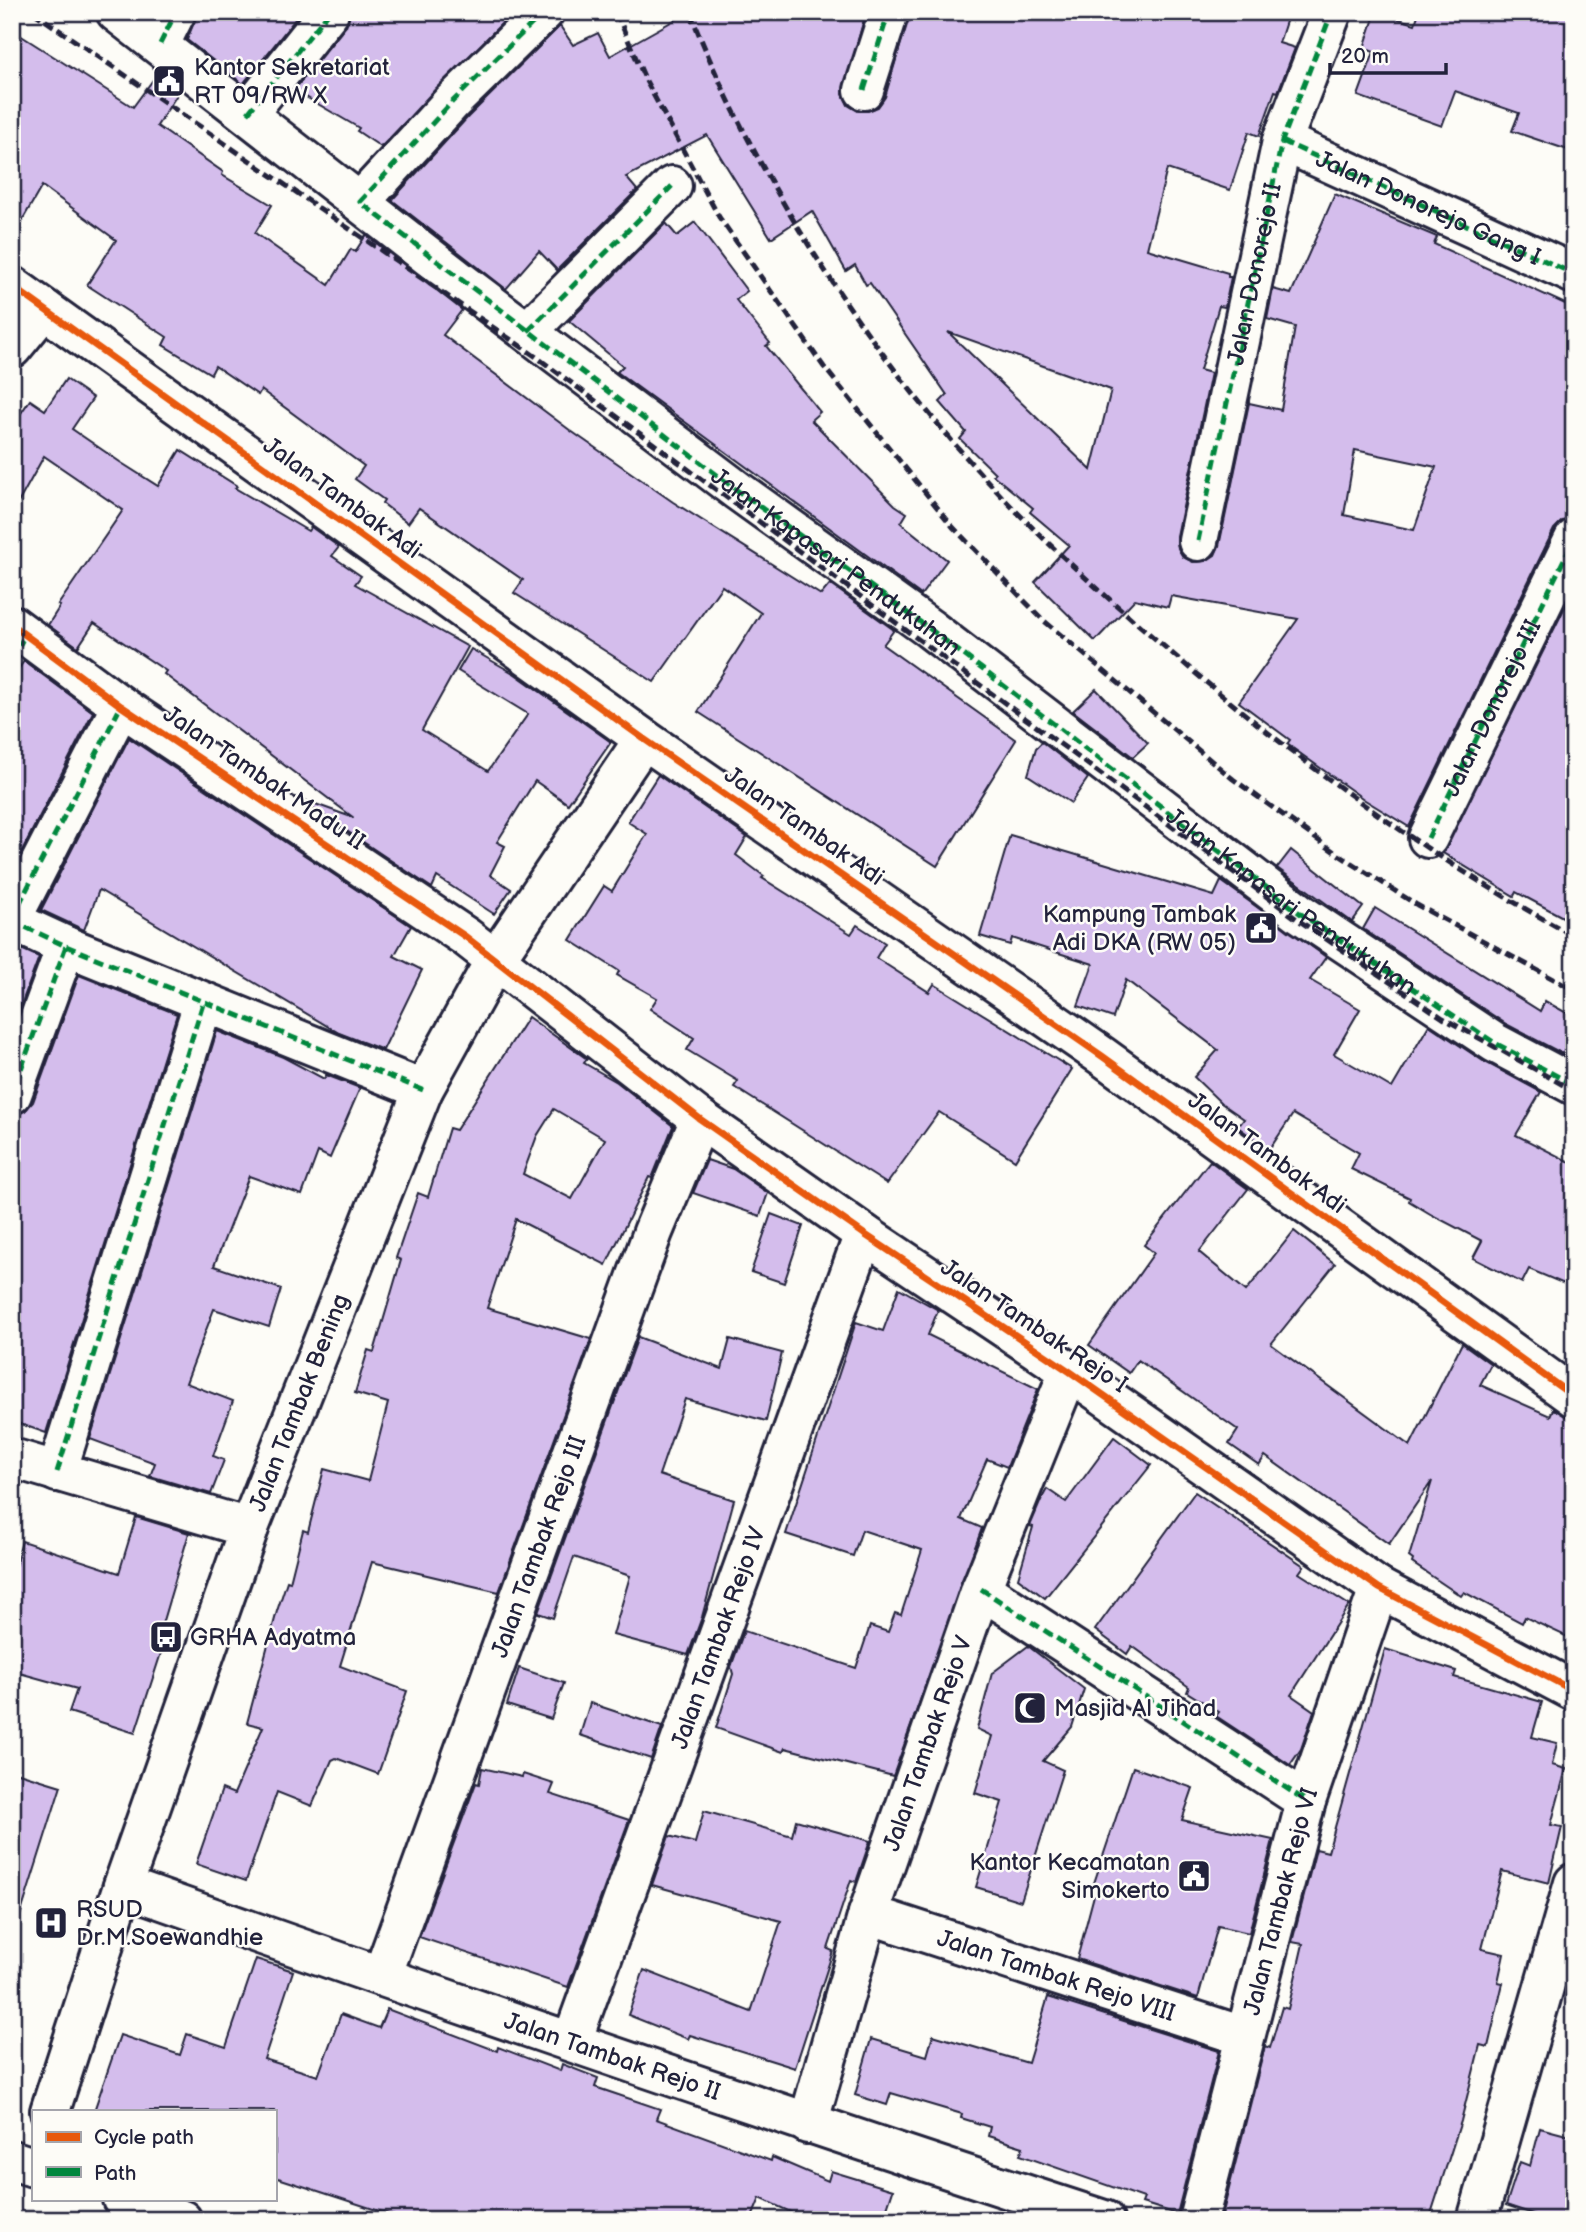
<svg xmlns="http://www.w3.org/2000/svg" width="1586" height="2232" viewBox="0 0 1586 2232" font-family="'Balsamiq Sans',sans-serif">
<rect width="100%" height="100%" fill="#fdfcf7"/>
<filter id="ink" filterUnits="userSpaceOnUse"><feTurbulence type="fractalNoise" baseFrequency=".0143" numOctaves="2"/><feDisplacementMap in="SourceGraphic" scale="14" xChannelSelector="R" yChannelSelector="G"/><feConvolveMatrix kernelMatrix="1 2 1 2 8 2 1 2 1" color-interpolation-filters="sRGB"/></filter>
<g filter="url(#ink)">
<g fill="#d4bdec" stroke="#22223b" stroke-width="2" fill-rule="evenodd">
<path d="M 198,12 L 301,12 L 243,84 L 187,40 Z"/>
<path d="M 350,12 L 497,12 L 503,22 L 381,147 L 357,131 L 359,128 L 294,90 L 346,26 Z"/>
<path d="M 689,12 L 866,12 L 843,94 L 848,105 L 858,111 L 868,111 L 878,107 L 885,97 L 910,12 L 1289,12 L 1279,43 L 1295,48 L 1278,92 L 1275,91 L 1259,136 L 1249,132 L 1230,190 L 1167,169 L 1147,249 L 1228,273 L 1228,277 L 1231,277 L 1225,307 L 1219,306 L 1200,370 L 1211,373 L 1177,536 L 1178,548 L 1183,557 L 1193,562 L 1205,561 L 1215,555 L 1219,546 L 1249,403 L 1281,410 L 1295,327 L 1267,319 L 1273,289 L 1291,294 L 1335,194 L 1437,237 L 1434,244 L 1574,308 L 1574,517 L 1562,521 L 1554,529 L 1409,827 L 1365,800 L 1287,744 L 1290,740 L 1239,702 L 1298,619 L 1171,596 L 1168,607 L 1135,599 L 1095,641 L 1035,582 L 1069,545 L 1030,512 L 1033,508 L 993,475 L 995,473 L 960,439 L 966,432 L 940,402 L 947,395 L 870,283 L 866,285 L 855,265 L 846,271 L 812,211 L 771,238 L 707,135 L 626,177 L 637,190 L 557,270 L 539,251 L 506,289 L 392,200 L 468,117 L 560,26 L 573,45 L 598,33 L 610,56 ZM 948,332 L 1111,390 L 1091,470 ZM 1355,450 L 1436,467 L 1414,530 L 1344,515 Z"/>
<path d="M 1376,12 L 1415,24 L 1419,12 L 1574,12 L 1574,152 L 1512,131 L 1519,113 L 1455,91 L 1442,126 L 1358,96 L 1374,52 L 1364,48 Z"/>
<path d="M 12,30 L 133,107 L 158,73 L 180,90 L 157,126 L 223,172 L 222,175 L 272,205 L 255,233 L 329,285 L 351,249 L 355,252 L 366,235 L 462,310 L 443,335 L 571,431 L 673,502 L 821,595 L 830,584 L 894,630 L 883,645 L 1016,740 L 937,866 L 698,712 L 761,613 L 722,586 L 654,682 L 514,593 L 523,580 L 419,508 L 408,523 L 382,503 L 384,500 L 355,479 L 364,466 L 261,390 L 258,395 L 215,366 L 211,374 L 163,345 L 167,337 L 87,285 L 116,240 L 42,186 L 12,238 Z"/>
<path d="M 695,222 L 747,291 L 736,300 L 770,343 L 766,346 L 820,412 L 811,420 L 895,505 L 907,513 L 901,523 L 947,560 L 921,595 L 617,372 L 623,366 L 569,321 L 666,223 L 677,236 Z"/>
<path d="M 66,379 L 93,398 L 72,429 L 120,462 L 158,486 L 180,450 L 237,486 L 235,488 L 308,531 L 311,527 L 339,547 L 332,556 L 361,576 L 355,584 L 468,647 L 422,730 L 488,771 L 528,714 L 458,671 L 471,649 L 515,674 L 611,742 L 568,804 L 535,781 L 497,842 L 505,846 L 490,875 L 511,889 L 494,914 L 437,877 L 432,888 L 296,797 L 354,818 L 164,674 L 166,671 L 94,623 L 78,647 L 48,625 L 60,606 L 58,605 L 123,510 L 44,456 L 12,514 L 12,426 L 30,400 L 45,410 Z"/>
<path d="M 1574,589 L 1574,923 L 1516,892 L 1514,896 L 1443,853 Z"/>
<path d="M 24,661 L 93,712 L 12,870 L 12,678 Z"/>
<path d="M 1096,689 L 1148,743 L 1133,757 L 1073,711 Z"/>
<path d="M 129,738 L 411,926 L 394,956 L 422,970 L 383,1050 L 339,1033 L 99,890 L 84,930 L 41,910 Z"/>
<path d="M 1042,742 L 1088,778 L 1071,803 L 1028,775 L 1036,748 Z"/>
<path d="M 658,775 L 747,837 L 736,855 L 764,876 L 762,878 L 851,934 L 857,925 L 885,943 L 876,958 L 929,992 L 934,984 L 1072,1069 L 1015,1160 L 939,1112 L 887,1184 L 734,1087 L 738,1081 L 687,1050 L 694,1038 L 650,1009 L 657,998 L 617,975 L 619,971 L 570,940 L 604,886 L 612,891 L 647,834 L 628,822 Z"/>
<path d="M 1010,835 L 1214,896 L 1221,881 L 1228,886 L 1326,957 L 1310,980 L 1360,1009 L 1334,1054 L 1392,1088 L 1429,1025 L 1483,1061 L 1541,1092 L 1516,1135 L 1574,1164 L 1574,1288 L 1529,1269 L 1522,1283 L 1473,1258 L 1482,1241 L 1432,1215 L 1409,1201 L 1410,1198 L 1351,1169 L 1359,1153 L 1293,1114 L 1269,1150 L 1238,1127 L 1244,1119 L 1221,1103 L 1194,1077 L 1218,1050 L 1126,980 L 1113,1018 L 1078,1006 L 1093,964 L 1012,938 L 1010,945 L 980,936 Z"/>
<path d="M 1291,850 L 1363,907 L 1352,922 L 1277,868 Z"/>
<path d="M 1375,908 L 1540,1011 L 1545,1001 L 1574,1017 L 1574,1054 L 1565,1050 L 1563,1054 L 1506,1024 L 1363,929 Z"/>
<path d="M 12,945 L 39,957 L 12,1029 Z"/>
<path d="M 79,975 L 177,1014 L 46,1433 L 12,1421 L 12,1115 L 25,1111 L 33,1102 Z"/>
<path d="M 528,1017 L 587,1059 L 584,1063 L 617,1082 L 673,1126 L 652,1178 L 649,1177 L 606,1265 L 516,1219 L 487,1308 L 591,1339 L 499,1592 L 372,1562 L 340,1666 L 407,1691 L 378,1774 L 336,1758 L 332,1760 L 312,1806 L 277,1792 L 246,1881 L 196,1864 L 222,1789 L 234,1794 L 263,1727 L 247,1723 L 277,1611 L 287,1581 L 290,1582 L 303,1530 L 308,1532 L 324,1469 L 368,1481 L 388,1403 L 355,1393 L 368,1350 L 374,1352 L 401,1260 L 396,1258 L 418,1193 L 428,1197 L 449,1128 L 456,1130 ZM 554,1109 L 605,1139 L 572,1199 L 523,1174 L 537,1136 Z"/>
<path d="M 217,1031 L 283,1057 L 324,1079 L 326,1075 L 360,1088 L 330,1158 L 318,1152 L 302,1195 L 249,1176 L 214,1266 L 281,1289 L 269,1327 L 214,1309 L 186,1383 L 233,1401 L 213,1456 L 224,1460 L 211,1494 L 150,1476 L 155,1463 L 90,1439 Z"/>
<path d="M 707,1160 L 733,1169 L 768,1193 L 760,1216 L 693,1193 Z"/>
<path d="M 1210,1161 L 1248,1189 L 1199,1252 L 1246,1291 L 1294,1231 L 1335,1264 L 1271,1344 L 1410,1446 L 1462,1343 L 1491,1364 L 1480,1385 L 1550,1416 L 1553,1409 L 1574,1419 L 1574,1640 L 1525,1617 L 1522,1623 L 1464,1592 L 1461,1596 L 1412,1563 L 1413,1560 L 1409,1557 L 1432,1481 L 1389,1544 L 1265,1456 L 1259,1465 L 1229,1444 L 1238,1430 L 1138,1360 L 1129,1373 L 1089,1345 L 1154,1253 L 1144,1245 Z"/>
<path d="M 771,1214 L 803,1226 L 784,1283 L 751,1272 Z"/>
<path d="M 899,1288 L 938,1310 L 928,1335 L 1038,1389 L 1007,1467 L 987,1459 L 961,1519 L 982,1528 L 893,1776 L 785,1748 L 783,1752 L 716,1728 L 733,1674 L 731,1667 L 744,1631 L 856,1668 L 870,1626 L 888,1632 L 895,1613 L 901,1615 L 922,1550 L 862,1530 L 853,1556 L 786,1534 L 856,1322 L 883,1331 Z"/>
<path d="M 638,1337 L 722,1369 L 730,1339 L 782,1353 L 766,1421 L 685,1399 L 659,1475 L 734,1500 L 702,1617 L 688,1655 L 613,1635 L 630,1576 L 574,1557 L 553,1618 L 538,1613 Z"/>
<path d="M 1114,1437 L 1151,1465 L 1045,1598 L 1018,1578 L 1033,1527 L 1030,1526 L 1041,1500 L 1047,1489 L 1066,1502 Z"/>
<path d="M 1195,1492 L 1304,1566 L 1299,1573 L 1349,1605 L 1291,1695 L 1314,1711 L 1301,1749 L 1290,1765 L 1216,1716 L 1219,1712 L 1187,1692 L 1189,1687 L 1132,1646 L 1127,1654 L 1095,1630 Z"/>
<path d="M 136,1517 L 189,1533 L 154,1651 L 161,1653 L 135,1733 L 69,1712 L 77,1689 L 12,1671 L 12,1578 L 22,1541 L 119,1573 Z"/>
<path d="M 1028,1646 L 1084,1689 L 1072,1727 L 1043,1761 L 1063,1770 L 1021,1901 L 976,1887 L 1002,1802 L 975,1793 L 992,1736 L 977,1729 L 992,1673 Z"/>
<path d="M 1385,1649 L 1456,1671 L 1454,1677 L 1542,1702 L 1532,1737 L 1557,1743 L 1552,1765 L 1566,1769 L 1551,1825 L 1562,1827 L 1549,1883 L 1502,1871 L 1482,1949 L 1504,1954 L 1498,1982 L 1503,1983 L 1488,2047 L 1480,2045 L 1461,2121 L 1429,2220 L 1221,2220 L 1265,2046 L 1270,2048 L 1282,2007 L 1288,2009 L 1303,1944 L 1292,1942 L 1316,1849 L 1328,1852 Z"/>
<path d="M 519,1668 L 564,1683 L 551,1719 L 507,1705 Z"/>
<path d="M 590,1703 L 662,1727 L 651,1759 L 580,1735 Z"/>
<path d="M 1133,1767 L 1193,1788 L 1182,1820 L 1273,1840 L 1249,1933 L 1218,1926 L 1198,1998 L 1077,1959 L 1097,1884 L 1094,1883 Z"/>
<path d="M 482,1768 L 522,1777 L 523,1774 L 554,1784 L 550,1794 L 629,1820 L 568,1987 L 419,1937 L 476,1783 L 479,1784 Z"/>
<path d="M 12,1771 L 61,1786 L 19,1919 L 12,1918 Z"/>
<path d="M 704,1811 L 792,1836 L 796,1820 L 870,1841 L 856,1882 L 851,1880 L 828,1949 L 833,1951 L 795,2068 L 690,2035 L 688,2039 L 628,2015 L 644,1970 L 751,2012 L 781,1921 L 652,1885 L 669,1836 L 695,1843 Z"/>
<path d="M 256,1959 L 293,1971 L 264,2059 L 318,2076 L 341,2014 L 379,2028 L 387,2009 L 497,2051 L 498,2047 L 560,2071 L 562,2064 L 598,2078 L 595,2087 L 660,2109 L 656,2119 L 771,2161 L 772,2157 L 828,2181 L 831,2171 L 893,2190 L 883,2220 L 808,2220 L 760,2198 L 751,2220 L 407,2220 L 275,2177 L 275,2111 L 94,2111 L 120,2035 L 180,2055 L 187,2034 L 226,2047 Z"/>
<path d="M 1048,1997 L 1219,2051 L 1177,2214 L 1142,2203 L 1144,2198 L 1020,2155 L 1023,2147 L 988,2136 L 990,2127 L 961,2118 L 962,2114 L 891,2093 L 887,2105 L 855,2095 L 871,2039 L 927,2056 L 933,2035 L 1028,2063 Z"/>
<path d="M 1540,2128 L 1574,2137 L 1574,2220 L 1551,2220 L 1506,2205 L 1520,2162 L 1530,2166 Z"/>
</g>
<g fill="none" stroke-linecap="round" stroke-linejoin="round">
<defs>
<g id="street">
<path id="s1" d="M 116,12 L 460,281 L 738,491 L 930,629 L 1301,914 L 1495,1043 L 1574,1085"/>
<path d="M 160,44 L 176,12"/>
<path d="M 864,90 L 889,12"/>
<path d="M 248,113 L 329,12"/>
<path id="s2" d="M 1282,141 L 1574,274"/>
<path d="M 360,202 L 452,102 L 544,12"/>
<path d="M 12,286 L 644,739 L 1102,1056 L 1574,1397"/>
<path d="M 528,331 L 672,186"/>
<path d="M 12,348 L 44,309"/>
<path id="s3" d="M 1198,541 L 1282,141 L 1332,12"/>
<path d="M 12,625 L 121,706 L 466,937 L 700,1119 L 864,1234 L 1069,1371 L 1379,1588 L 1574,1691"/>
<path d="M 1428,838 L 1574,539"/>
<path d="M 12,918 L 121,706"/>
<path d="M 12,921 L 66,946 L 12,1094"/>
<path d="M 66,946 L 423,1090"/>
<path d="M 12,1458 L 249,1528"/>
<path d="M 57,1472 L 203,1003"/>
<path d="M 981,1589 L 1306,1801"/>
<path id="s4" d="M 123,1886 C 449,2001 776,2114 1104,2220"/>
<path id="s5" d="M 868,1914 L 1243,2036"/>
<path id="s6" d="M 382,1976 L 653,1232 L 700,1119"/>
<path id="s7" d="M 572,2041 L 864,1234"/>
<path id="s8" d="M 50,2111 L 123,1886 L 249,1528 L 423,1090 L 495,960 L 644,739"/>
<path id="s9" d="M 808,2124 L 868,1914 L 981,1589 L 1069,1371"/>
<path id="s10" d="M 1198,2220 L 1306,1801 L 1379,1588"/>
<path d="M 1477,2220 L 1574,1883"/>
</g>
<g id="secondary">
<path d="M 12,2160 L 33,2167"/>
<path d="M 122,2199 L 182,2220"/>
</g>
</defs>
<use href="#street" stroke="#22223b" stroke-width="44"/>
<use href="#secondary" stroke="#22223b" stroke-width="44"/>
<use href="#street" stroke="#fdfcf7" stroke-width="38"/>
<use href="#secondary" stroke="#fdfcf7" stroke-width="38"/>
<g stroke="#22223b" stroke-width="5" stroke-dasharray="10 5" stroke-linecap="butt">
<path d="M 33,12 L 535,356 L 1301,922 L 1443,1018 L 1574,1091"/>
<path d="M 616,12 L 646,81 L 719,217 L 824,367 L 953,527 L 1043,620 L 1233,779 L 1336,853 L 1417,905 L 1574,990"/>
<path d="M 690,12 C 754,176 864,345 982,475 C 1046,546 1120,609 1193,671 C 1312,772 1437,862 1574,936"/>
</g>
<g stroke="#00873e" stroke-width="5" stroke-dasharray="10 5" stroke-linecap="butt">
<path d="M 544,12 L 452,102 L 360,202 L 738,491 L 930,629 L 1301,914 L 1495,1043 L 1574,1085"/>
<path d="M 160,44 L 176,12"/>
<path d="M 864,90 L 889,12"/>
<path d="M 248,113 L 329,12"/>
<path d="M 1282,141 L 1574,274"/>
<path d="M 528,331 L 672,186"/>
<path d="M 1198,541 L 1282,141 L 1332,12"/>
<path d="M 12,659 L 25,635"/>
<path id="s11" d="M 1428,838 L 1574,539"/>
<path d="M 12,918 L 121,706"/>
<path d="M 12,921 L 66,946 L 12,1094"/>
<path d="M 66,946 L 423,1090"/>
<path d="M 57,1472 L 203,1003"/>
<path d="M 981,1589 L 1306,1801"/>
</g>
<defs>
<g id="cycleway">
<path d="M 12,286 L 644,739 L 1102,1056 L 1574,1397"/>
<path d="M 12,625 L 121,706 L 466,937 L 700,1119 L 864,1234 L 1069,1371 L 1379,1588 L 1574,1691"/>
</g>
</defs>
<use href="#cycleway" stroke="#fdfcf7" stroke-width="11"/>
<use href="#cycleway" stroke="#e8590c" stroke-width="7"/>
</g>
</g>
<defs>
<symbol id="civic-square" viewBox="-11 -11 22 22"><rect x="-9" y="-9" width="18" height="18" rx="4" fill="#22223b" stroke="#fdfcf7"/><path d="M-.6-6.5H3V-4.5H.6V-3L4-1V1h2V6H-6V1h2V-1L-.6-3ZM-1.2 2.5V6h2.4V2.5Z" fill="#fff"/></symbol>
<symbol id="bus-square" viewBox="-11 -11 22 22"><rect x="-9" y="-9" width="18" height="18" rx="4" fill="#22223b" stroke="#fdfcf7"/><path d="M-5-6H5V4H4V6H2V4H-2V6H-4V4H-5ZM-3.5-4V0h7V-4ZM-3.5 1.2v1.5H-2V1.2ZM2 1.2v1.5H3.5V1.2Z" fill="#fff"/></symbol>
<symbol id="mosque-square" viewBox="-11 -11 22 22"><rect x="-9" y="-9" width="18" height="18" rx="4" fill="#22223b" stroke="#fdfcf7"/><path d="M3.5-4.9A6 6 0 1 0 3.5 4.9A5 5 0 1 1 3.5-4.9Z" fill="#fff"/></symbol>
<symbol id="hospital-square" viewBox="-11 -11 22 22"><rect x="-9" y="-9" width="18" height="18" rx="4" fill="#22223b" stroke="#fdfcf7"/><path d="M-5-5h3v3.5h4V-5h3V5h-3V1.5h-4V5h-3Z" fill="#fff"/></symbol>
</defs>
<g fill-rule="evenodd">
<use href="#civic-square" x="150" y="62" width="38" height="38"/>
<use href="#civic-square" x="1242" y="909" width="38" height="38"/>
<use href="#bus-square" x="147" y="1618" width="38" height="38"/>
<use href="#mosque-square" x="1011" y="1689" width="38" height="38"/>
<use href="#civic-square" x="1175" y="1857" width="38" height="38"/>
<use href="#hospital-square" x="32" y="1904" width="38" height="38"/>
</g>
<g text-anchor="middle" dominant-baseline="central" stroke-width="5" stroke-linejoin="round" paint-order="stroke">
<g font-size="24" fill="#22223b" stroke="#fdfcf7" text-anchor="start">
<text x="194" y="67">Kantor Sekretariat<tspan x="194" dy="28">RT 09/RW X</tspan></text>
<text x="1236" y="914" text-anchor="end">Kampung Tambak<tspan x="1236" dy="28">Adi DKA (RW 05)</tspan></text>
<text x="190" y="1637">GRHA Adyatma</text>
<text x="1054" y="1708">Masjid Al Jihad</text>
<text x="1170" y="1862" text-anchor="end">Kantor Kecamatan<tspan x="1170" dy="28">Simokerto</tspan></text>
<text x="76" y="1909">RSUD<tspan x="76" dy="28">Dr.M.Soewandhie</tspan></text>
</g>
<g font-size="24" fill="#22223b" stroke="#fdfcf7">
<text stroke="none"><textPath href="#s2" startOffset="161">Jalan Donorejo Gang I</textPath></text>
<text stroke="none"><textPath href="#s3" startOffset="273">Jalan Donorejo II</textPath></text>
<text transform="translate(342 498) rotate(36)">Jalan Tambak Adi</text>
<text stroke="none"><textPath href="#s1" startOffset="906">Jalan Kapasari Pendukuhan</textPath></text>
<text stroke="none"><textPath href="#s11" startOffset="145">Jalan Donorejo III</textPath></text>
<text transform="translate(264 778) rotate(34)">Jalan Tambak Madu II</text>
<text transform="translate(804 826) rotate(35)">Jalan Tambak Adi</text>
<text stroke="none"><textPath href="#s1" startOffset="1474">Jalan Kapasari Pendukuhan</textPath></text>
<text transform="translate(1267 1153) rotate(36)">Jalan Tambak Adi</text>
<text transform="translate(1034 1326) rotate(34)">Jalan Tambak Rejo I</text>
<text stroke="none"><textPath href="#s8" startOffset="751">Jalan Tambak Bening</textPath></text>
<text stroke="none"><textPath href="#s6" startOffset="457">Jalan Tambak Rejo III</textPath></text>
<text stroke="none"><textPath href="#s7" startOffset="429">Jalan Tambak Rejo IV</textPath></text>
<text stroke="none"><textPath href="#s9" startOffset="399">Jalan Tambak Rejo V</textPath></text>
<text stroke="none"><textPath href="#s10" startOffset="329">Jalan Tambak Rejo VI</textPath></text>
<text stroke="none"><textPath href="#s5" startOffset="198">Jalan Tambak Rejo VIII</textPath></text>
<text stroke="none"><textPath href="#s4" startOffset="518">Jalan Tambak Rejo II</textPath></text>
</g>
</g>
<rect width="1586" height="2232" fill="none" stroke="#fdfcf7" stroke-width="42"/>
<rect x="21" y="21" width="1544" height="2190" fill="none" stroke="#22223b" stroke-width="2.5" filter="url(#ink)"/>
<rect x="32" y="2110" width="245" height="91" fill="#fdfcf7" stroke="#a5a5ac" stroke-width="2"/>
<rect x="46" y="2132" width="35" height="10" fill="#e8590c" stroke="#a5a5ac" stroke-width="2"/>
<text x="94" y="2144" font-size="21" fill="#22223b">Cycle path</text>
<rect x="46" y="2167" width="35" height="10" fill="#00873e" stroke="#a5a5ac" stroke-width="2"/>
<text x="94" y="2180" font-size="21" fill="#22223b">Path</text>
<path d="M1330 63v10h116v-10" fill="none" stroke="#22223b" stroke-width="3.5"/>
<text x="1341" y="63" font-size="21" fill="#22223b" stroke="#fdfcf7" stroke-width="5" paint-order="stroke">20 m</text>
</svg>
